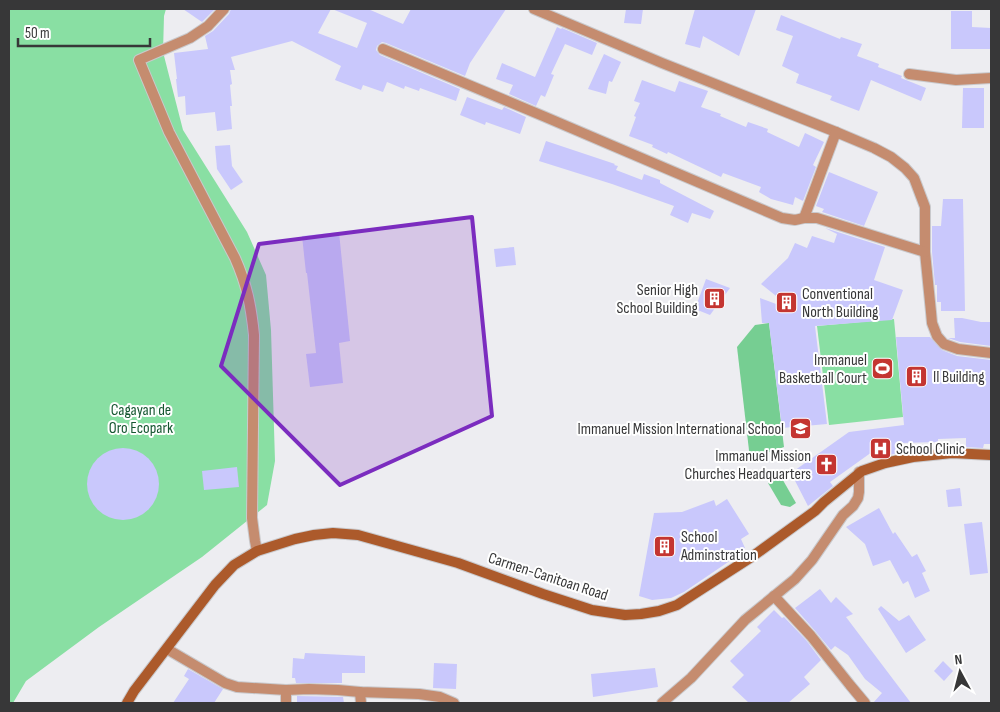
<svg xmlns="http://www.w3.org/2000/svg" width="1000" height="712" viewBox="0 0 1000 712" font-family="'Sofia Sans Condensed',sans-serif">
<rect width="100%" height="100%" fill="#ededf1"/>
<g fill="#89dfa3">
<path d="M 9,9 L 166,9 L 164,16 L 163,52 L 183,130 L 247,232 L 266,275 L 271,330 L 275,461 L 267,505 L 202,557 L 99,627 L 26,681 L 13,703 L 9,703 Z"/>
<path d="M 894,319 L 903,417 L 829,425 L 817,326 Z"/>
</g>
<g fill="#76ce92">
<path d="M 769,323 L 784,447 L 750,459 L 737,347 L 755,325 Z"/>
<path d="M 780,475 L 796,503 L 790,507 L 781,505 L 768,483 Z"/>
</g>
<g fill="#c9c8fc">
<path d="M 183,9 L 215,9 L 202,22 Z"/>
<path d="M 231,9 L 331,9 L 318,33 L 357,48 L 367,23 L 332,9 L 368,9 L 403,24 L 411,9 L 506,9 L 470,63 L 465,76 L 386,43 L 382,42 L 377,46 L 376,50 L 380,55 L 460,89 L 456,101 L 420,88 L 419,91 L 405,86 L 404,89 L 387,82 L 383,92 L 363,85 L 361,90 L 335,80 L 341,66 L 292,41 L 231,57 L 235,70 L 230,70 L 232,84 L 230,85 L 232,106 L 230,106 L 232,129 L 217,131 L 215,112 L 186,115 L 185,96 L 178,97 L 176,79 L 177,79 L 174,53 L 208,49 L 205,36 L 213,31 L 229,14 Z"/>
<path d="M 626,9 L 643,9 L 641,24 L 624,23 Z"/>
<path d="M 695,9 L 756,9 L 739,56 L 703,36 L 700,48 L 685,44 Z"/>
<path d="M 951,11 L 972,11 L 972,27 L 991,28 L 991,49 L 951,49 Z"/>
<path d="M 781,15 L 840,39 L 841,37 L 862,44 L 857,56 L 879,64 L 878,67 L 902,76 L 901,78 L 926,88 L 921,101 L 871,80 L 859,111 L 830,100 L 832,96 L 796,83 L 799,74 L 782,66 L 793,36 L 776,30 Z"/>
<path d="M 557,27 L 561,29 L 562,28 L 597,43 L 592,55 L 565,44 L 551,74 L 554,75 L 545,97 L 541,95 L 536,106 L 509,94 L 513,85 L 496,79 L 502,63 L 535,77 Z"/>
<path d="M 604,54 L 621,62 L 612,82 L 609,81 L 606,94 L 588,89 Z"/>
<path d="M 642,80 L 675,92 L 679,81 L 708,91 L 701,107 L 721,114 L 720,116 L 746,127 L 748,122 L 768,129 L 767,132 L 799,147 L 805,133 L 824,142 L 813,165 L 816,167 L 803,201 L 795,197 L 793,205 L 771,199 L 759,192 L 761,187 L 723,173 L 721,177 L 668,152 L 667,154 L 652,147 L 653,145 L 629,136 L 636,117 L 634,116 L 640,103 L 634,101 Z"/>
<path d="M 963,88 L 984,88 L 984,128 L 962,128 Z"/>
<path d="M 467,97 L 502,110 L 504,107 L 526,117 L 520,134 L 486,122 L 485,125 L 460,115 Z"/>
<path d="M 546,141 L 615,164 L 614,165 L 618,166 L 616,170 L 642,180 L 644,174 L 660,180 L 660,183 L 714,211 L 710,219 L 692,213 L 688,223 L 670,215 L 674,206 L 612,184 L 539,161 Z"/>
<path d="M 230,145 L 232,166 L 243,182 L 231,190 L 217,169 L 215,146 Z"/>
<path d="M 829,172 L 878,192 L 864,226 L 822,212 L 824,209 L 816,206 Z"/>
<path d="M 943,199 L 963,199 L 965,311 L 941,311 L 941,302 L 937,302 L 937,285 L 935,285 L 932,252 L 932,226 L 941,226 Z"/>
<path d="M 825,228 L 885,247 L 874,280 L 903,290 L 892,320 L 815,326 L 827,424 L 782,428 L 769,323 L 762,323 L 760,298 L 795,311 L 761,284 L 788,258 L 795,243 L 807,248 L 812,236 L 834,243 L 837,234 Z"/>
<path d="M 339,232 L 350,341 L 339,343 L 343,383 L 310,387 L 306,354 L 316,353 L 307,273 L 306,273 L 302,236 Z"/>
<path d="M 514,247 L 516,265 L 496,267 L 494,249 Z"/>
<path d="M 706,279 L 730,288 L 710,315 L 695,309 Z"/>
<path d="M 954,318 L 962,318 L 981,322 L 991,322 L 991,346 L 960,342 L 948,338 L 955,338 Z"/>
<path d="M 896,337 L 930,337 L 942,350 L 957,356 L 991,360 L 991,444 L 984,444 L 983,448 L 966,447 L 966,438 L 938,439 L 938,442 L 900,443 L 901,452 L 875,459 L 872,452 L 830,482 L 833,486 L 808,506 L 791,473 L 849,432 L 904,425 Z"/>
<circle cx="123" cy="484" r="36"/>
<path d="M 237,467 L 239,487 L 204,490 L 202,471 Z"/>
<path d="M 960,488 L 962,506 L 948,507 L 946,490 Z"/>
<path d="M 727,499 L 749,534 L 741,539 L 745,548 L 734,558 L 684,592 L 671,598 L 652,600 L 639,596 L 654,513 L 682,512 L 714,500 L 716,506 Z"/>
<path d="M 879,508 L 893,534 L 895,532 L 912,557 L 917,554 L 926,571 L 922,573 L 930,591 L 915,598 L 908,581 L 903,584 L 890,560 L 873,566 L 865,544 L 846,527 Z"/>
<path d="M 982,522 L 988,573 L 970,575 L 964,524 Z"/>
<path d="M 820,589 L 831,603 L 836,597 L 853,614 L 846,617 L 911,703 L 873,703 L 882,693 L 865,679 L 848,655 L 835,646 L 831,650 L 816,632 L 795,608 Z"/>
<path d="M 881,606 L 899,621 L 909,615 L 926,640 L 906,653 L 878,609 Z"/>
<path d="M 774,610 L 782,618 L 784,617 L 806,640 L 821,660 L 804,677 L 810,684 L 788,703 L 749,703 L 732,687 L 744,675 L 730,661 L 761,631 L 757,627 Z"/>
<path d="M 305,653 L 365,656 L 365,673 L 342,673 L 342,683 L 296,683 L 295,678 L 292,678 L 293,658 L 304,659 Z"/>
<path d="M 943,661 L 953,671 L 944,681 L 934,671 Z"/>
<path d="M 434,663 L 457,664 L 456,689 L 433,688 Z"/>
<path d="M 655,668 L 658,687 L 593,697 L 591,674 Z"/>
<path d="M 188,669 L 223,689 L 214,703 L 173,703 L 189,679 L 184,676 Z"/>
<path d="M 297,696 L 343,697 L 344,703 L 297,703 Z"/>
</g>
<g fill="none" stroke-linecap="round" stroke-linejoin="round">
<defs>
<g id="minor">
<path d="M 224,9 L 208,26 L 190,38 L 139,60 L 169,132 L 235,258 C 247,285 251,306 254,335 L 252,518 L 255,541 L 257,551"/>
<path d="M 534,9 L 662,63 L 836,132 L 874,148 L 891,157 L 905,168 L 914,178 L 925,207 L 925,252 L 931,312 L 932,323 L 937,336 L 944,344 L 958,349 L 991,353"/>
<path d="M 383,49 L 543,116 L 782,218 L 795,220 L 804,218 L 817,218 L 925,252"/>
<path d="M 909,74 L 956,80 L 991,78"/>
<path d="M 804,218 L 836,132"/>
<path d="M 774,596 L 811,636 L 850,685 L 865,703"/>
<path d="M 167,649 L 225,683 L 237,687 L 286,690 L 309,689 L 338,690 L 360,692 L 419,694 L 440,697 L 454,703"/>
<path d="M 286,690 L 286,703"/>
<path d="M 360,692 L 361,703"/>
<path d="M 662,703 L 691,678 L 745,620 L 795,579 L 812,560 L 834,528 L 843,515 L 853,506 L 858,498 L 859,492 L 859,472"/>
</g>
<path id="secondary" d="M 127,703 L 134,691 L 215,585 L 234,565 L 257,551 L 295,539 L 314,535 L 333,533 L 358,535 L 458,563 L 543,594 L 592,610 L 625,615 L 641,614 L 659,611 L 677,605 L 753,556 L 815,511 L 824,502 L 862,471 L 885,463 L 913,457 L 952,453 L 991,455"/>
</defs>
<use href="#minor" stroke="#c9c9cc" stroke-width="12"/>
<use href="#secondary" stroke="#c9c9cc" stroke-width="12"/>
<use href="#minor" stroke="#c58c6f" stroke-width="10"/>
<use href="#secondary" stroke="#ac5a2b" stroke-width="10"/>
</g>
<path fill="#7b2cbf" fill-opacity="0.2" stroke="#7b2cbf" stroke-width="4" stroke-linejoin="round" d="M 472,217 L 492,416 L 340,485 L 221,366 L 259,244 Z"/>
<defs>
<symbol id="building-square" viewBox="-11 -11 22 22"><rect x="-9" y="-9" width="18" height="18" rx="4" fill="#c43531" stroke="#fff"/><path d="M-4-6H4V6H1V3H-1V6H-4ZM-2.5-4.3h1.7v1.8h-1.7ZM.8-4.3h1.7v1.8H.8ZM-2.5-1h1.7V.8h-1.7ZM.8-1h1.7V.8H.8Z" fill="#fff"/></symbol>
<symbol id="stadium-square" viewBox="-11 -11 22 22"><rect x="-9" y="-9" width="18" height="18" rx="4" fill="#c43531" stroke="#fff"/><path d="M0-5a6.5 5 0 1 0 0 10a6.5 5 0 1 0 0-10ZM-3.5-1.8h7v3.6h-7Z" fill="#fff"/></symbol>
<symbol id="school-square" viewBox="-11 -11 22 22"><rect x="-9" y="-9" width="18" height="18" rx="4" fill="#c43531" stroke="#fff"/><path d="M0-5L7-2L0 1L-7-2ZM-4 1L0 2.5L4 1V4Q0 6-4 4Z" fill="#fff"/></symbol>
<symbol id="hospital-square" viewBox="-11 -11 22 22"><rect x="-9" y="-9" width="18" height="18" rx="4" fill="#c43531" stroke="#fff"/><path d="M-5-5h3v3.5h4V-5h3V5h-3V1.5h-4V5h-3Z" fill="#fff"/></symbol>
<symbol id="church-square" viewBox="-11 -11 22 22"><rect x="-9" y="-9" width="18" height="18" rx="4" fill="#c43531" stroke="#fff"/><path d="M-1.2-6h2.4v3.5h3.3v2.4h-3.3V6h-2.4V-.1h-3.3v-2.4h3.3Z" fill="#fff"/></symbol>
</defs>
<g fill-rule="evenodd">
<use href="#building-square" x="702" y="286" width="25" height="25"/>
<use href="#building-square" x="774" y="290" width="25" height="25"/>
<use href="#stadium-square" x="870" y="356" width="25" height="25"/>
<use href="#building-square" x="904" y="364" width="25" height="25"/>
<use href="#school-square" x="788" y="416" width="25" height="25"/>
<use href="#hospital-square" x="868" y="436" width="25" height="25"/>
<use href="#church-square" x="814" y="452" width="25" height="25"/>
<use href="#building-square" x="652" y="534" width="25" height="25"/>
</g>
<g text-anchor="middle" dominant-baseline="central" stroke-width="4" stroke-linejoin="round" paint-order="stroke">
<g font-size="16" fill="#373738" stroke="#fff" text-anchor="end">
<text x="698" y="290">Senior High<tspan x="698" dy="18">School Building</tspan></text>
<text x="802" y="294" text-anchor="start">Conventional<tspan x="802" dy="18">North Building</tspan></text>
<text x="867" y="360">Immanuel<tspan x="867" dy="18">Basketball Court</tspan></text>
<text x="933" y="377" text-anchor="start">II Building</text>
<text x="784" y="429">Immanuel Mission International School</text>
<text x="896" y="449" text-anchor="start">School Clinic</text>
<text x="811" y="456">Immanuel Mission<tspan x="811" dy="18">Churches Headquarters</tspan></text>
<text x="681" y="537" text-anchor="start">School<tspan x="681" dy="18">Adminstration</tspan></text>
</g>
<g font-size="16" fill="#165731" stroke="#fff">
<text x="141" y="410">Cagayan de<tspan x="141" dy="18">Oro Ecopark</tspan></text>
</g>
<g font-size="16" fill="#373738" stroke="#fff">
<text transform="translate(548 577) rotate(18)">Carmen-Canitoan Road</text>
</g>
</g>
<rect width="1000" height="712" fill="none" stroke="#373738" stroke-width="20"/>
<g transform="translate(960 672) rotate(353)" stroke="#ffffff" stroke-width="4" paint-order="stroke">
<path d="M0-4L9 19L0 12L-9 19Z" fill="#373738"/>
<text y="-8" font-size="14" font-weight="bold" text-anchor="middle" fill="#373738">N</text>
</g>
<path d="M18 38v8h132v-8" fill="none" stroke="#373738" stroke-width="2.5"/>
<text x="25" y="38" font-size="15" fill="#373738" stroke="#ffffff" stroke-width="4" paint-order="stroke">50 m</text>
</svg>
